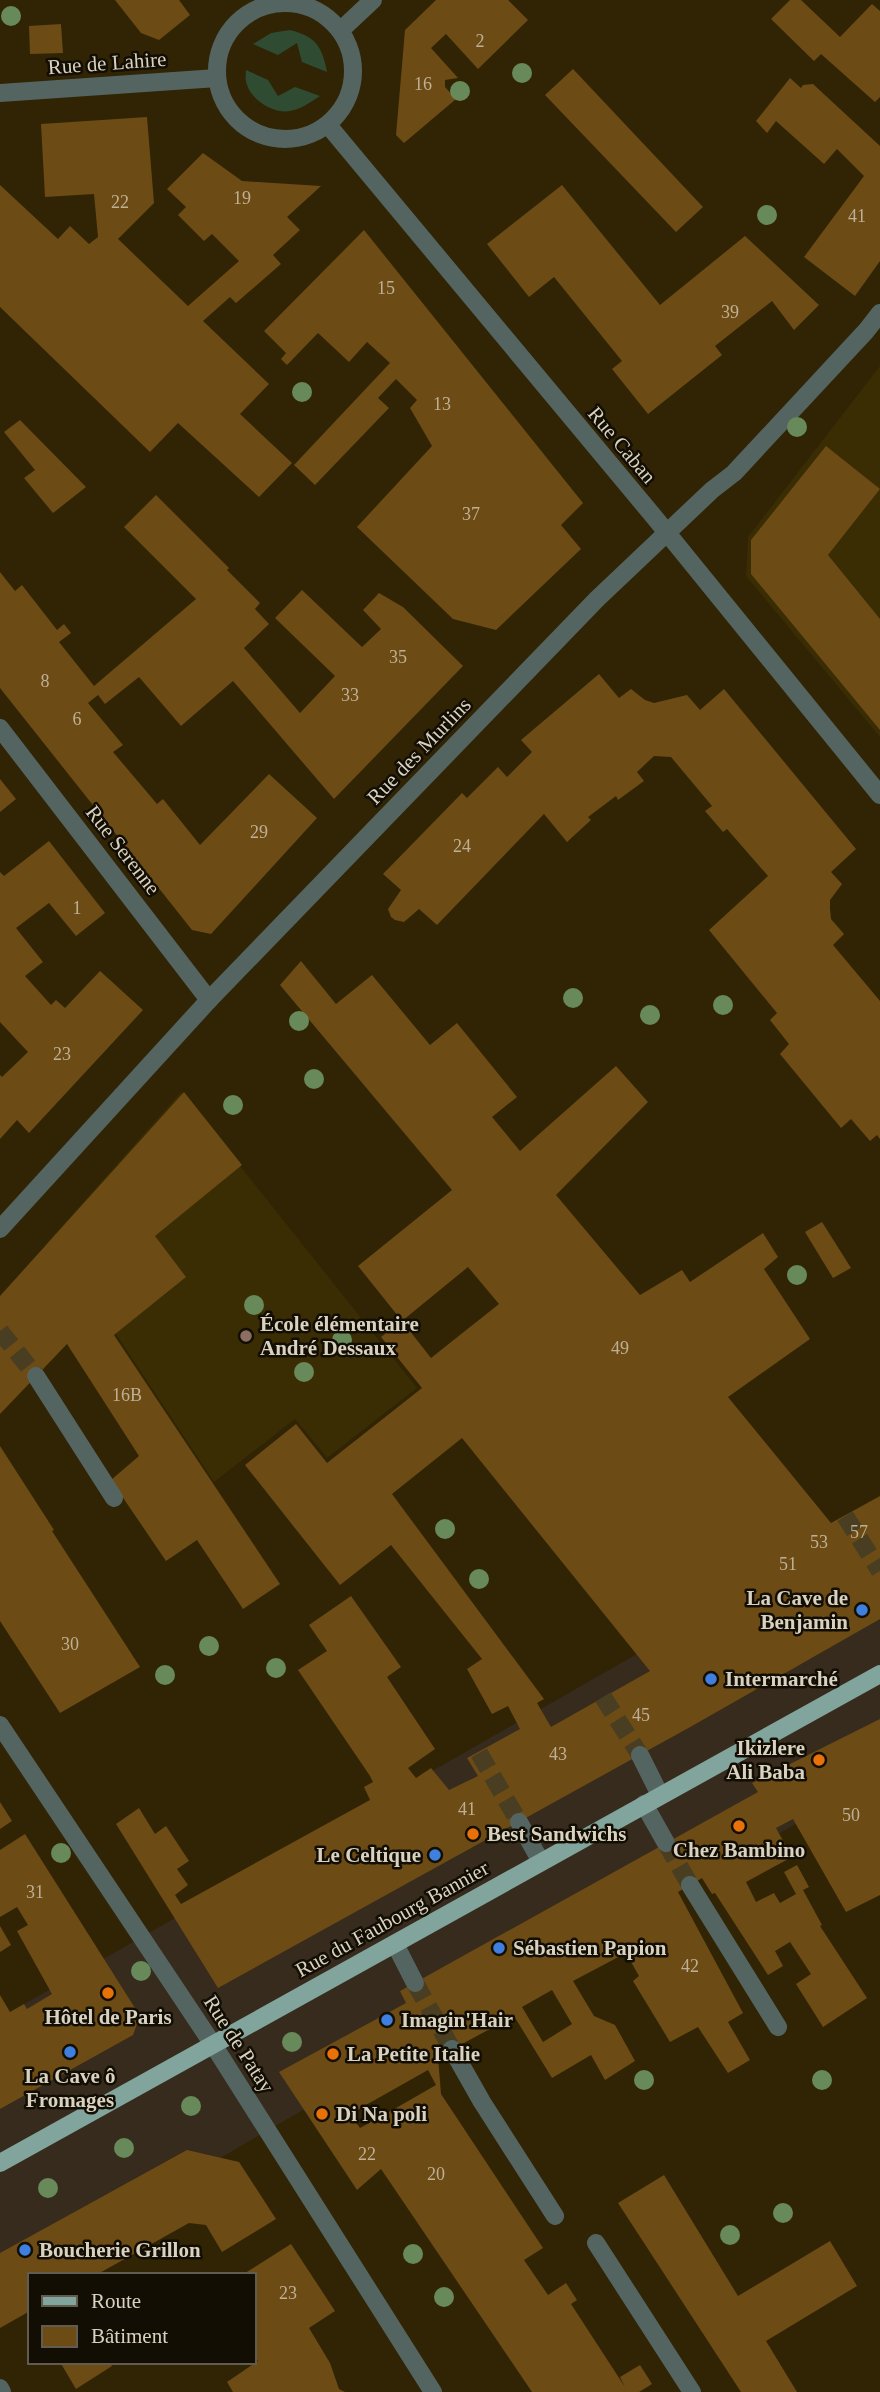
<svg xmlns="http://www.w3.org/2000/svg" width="880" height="2392" viewBox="0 0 880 2392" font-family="Georgia,serif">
<rect width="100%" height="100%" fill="#302405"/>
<path fill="#372b1d" d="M 880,1515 L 880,1775 L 0,2286 L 0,2018 Z"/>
<g fill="#3a2c03">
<path d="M 880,366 L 880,737 L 746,576 L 748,537 Z"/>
<path d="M 181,1092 L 417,1388 L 327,1458 L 295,1419 L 214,1482 L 82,1283 L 47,1243 Z"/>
</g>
<g fill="#2f4c33">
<path d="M 290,30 C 316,37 322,46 327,72 L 302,62 L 297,43 L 278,55 L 253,44 L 271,33 Z"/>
<path d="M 246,70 L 268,80 L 278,96 L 295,87 L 320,96 C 311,102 301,109 290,111 C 273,114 249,99 246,81 C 245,78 246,74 246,70 Z"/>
</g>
<g fill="#6d4b15" fill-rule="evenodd">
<path d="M 115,0 L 179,0 L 190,15 L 159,40 L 141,33 Z"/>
<path d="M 436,0 L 508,0 L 528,20 L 478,69 L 446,34 L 431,48 L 458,78 L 445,80 L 445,87 L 456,99 L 404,143 L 396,135 L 405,30 Z"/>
<path d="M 790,0 L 801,0 L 840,37 L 872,4 L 880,11 L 880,97 L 875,102 L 821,54 L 814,61 L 771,19 Z"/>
<path d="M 61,24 L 63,53 L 30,54 L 29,26 Z"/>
<path d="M 573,69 L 703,207 L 676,232 L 545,95 Z"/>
<path d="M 790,78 L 801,88 L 803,85 L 813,84 L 880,146 L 880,261 L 855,296 L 804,257 L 864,176 L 837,149 L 824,164 L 776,121 L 767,133 L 756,121 Z"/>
<path d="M 147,117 L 154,203 L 118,239 L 188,306 L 239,261 L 212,234 L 204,241 L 178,215 L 186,207 L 167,189 L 203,153 L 242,181 L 321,186 L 287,217 L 300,230 L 273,255 L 281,264 L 236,303 L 230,297 L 203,321 L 269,384 L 240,414 L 292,463 L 259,497 L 178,423 L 150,452 L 0,307 L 0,185 L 58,239 L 70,226 L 89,244 L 98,237 L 94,194 L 45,197 L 41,124 Z"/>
<path d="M 562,185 L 660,305 L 745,236 L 819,305 L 794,330 L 772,301 L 715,346 L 722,355 L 648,414 L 612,369 L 622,361 L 554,277 L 529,297 L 487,244 Z"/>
<path d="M 364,230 L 583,503 L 561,525 L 581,549 L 496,630 L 453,619 L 357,527 L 432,446 L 410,408 L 417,400 L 396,379 L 378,398 L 389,408 L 315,485 L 294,465 L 390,363 L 367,342 L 349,362 L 318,333 L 287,365 L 281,359 L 286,353 L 264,331 Z"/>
<path d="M 20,420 L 86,487 L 53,513 L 24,478 L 35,470 L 4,432 Z"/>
<path d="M 826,446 L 880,489 L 828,555 L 880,619 L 880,730 L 751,574 L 751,540 Z"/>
<path d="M 156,495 L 229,568 L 227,570 L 260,603 L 255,609 L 269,624 L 244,648 L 300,713 L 335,676 L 275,618 L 302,590 L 362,647 L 381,629 L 363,610 L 379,593 L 403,607 L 463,666 L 334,799 L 233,681 L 181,726 L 139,677 L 105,704 L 98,695 L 88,703 L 123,745 L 113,752 L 157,804 L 163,799 L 200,845 L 269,774 L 317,818 L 211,934 L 192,930 L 0,688 L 0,572 L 15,591 L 22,585 L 57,630 L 64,624 L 71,633 L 59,642 L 94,686 L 196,599 L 124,527 Z"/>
<path d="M 599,674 L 619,698 L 631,689 L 645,700 L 654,703 L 687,695 L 700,710 L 724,689 L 856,849 L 831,872 L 842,884 L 830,900 L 830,909 L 831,919 L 844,934 L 833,945 L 880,1001 L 880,1139 L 877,1135 L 870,1141 L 851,1119 L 841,1128 L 780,1054 L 789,1044 L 770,1020 L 777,1013 L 709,930 L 768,876 L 727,829 L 723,832 L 705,811 L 712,806 L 671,757 L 654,756 L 637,772 L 644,781 L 618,800 L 616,796 L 588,817 L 591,820 L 567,842 L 544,814 L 437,925 L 419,909 L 404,922 L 395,920 L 391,917 L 388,909 L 401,890 L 383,874 L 462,793 L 467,798 L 498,767 L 507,777 L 532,752 L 521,740 Z"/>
<path d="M 0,779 L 16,799 L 0,812 Z"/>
<path d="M 49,841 L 105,913 L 76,936 L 49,903 L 16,928 L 43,962 L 25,976 L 51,1005 L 56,1000 L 65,1008 L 100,971 L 143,1010 L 29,1133 L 17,1120 L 0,1139 L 0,1075 L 2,1077 L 28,1052 L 0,1022 L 0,872 L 4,876 Z"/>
<path d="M 301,961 L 336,1004 L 372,975 L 430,1045 L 457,1023 L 517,1097 L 492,1117 L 520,1151 L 616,1066 L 648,1102 L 556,1195 L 640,1295 L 682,1270 L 690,1282 L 763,1233 L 778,1257 L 764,1269 L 810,1339 L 728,1397 L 831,1523 L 880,1496 L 880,1619 L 692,1726 L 218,1988 L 116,1824 L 139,1808 L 155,1834 L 166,1826 L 189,1861 L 177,1869 L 188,1885 L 175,1895 L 181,1904 L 370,1800 L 364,1787 L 373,1782 L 370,1776 L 298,1670 L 327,1651 L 309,1625 L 351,1596 L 401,1667 L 387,1677 L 435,1749 L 408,1768 L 416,1778 L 431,1768 L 449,1790 L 478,1776 L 467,1758 L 520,1729 L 508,1706 L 492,1714 L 467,1669 L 482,1659 L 391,1545 L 340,1585 L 245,1465 L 296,1424 L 327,1463 L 422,1388 L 381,1337 L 402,1321 L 358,1266 L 452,1190 L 280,985 ZM 468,1267 L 499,1304 L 431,1358 L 402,1321 ZM 462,1438 L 650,1671 L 551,1727 L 537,1703 L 544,1699 L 392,1494 Z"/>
<path d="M 184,1092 L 242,1165 L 155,1236 L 186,1277 L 114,1335 L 280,1584 L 243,1609 L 197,1540 L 166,1561 L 111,1480 L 139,1456 L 67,1344 L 0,1414 L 0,1296 Z"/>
<path d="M 822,1222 L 851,1268 L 833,1278 L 805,1232 Z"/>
<path d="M 0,1446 L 54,1530 L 52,1531 L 140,1667 L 60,1713 L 0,1621 Z"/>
<path d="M 880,1719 L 880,1895 L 846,1912 L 793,1819 L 776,1828 L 792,1857 L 746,1882 L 756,1902 L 774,1893 L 780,1903 L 796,1894 L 784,1872 L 797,1865 L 809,1887 L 803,1890 L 822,1925 L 820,1926 L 867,1998 L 823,2027 L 796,1984 L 811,1974 L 790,1942 L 775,1951 L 783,1966 L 768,1975 L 715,1893 L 712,1894 L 702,1878 L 678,1892 L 743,2013 L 728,2022 L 750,2060 L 728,2073 L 698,2027 L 670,2042 L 633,1981 L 639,1976 L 626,1953 L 573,1981 L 594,2016 L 615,2025 L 635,2061 L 605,2080 L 591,2055 L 552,2078 L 514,2016 L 438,2057 L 441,2094 L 543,2248 L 524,2260 L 548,2295 L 566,2283 L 577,2300 L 571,2304 L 625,2387 L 620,2377 L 640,2365 L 652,2384 L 639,2392 L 532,2392 L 381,2169 L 357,2190 L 279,2072 L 406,2003 L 400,1991 L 758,1792 L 752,1783 ZM 552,1990 L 572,2024 L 543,2042 L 522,2007 ZM 428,2070 L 436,2085 L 389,2112 L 360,2128 L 350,2114 Z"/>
<path d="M 0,1802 L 12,1821 L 0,1829 Z"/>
<path d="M 25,1834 L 140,2016 L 133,2035 L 0,2109 L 0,1995 L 10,2012 L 24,2004 L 27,2009 L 52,1994 L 17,1931 L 28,1925 L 17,1907 L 0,1917 L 0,1850 Z"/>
<path d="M 0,1926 L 11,1945 L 0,1952 Z"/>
<path d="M 187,2150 L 239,2162 L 276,2219 L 222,2252 L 206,2225 L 189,2223 L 96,2275 L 30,2275 L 30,2311 L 0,2328 L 0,2253 Z"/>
<path d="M 664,2175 L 738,2296 L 830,2241 L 857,2286 L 766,2341 L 797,2392 L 741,2392 L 618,2203 Z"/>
<path d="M 291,2244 L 335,2311 L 309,2328 L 330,2363 L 339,2389 L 345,2392 L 233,2392 L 227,2382 L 258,2361 L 254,2356 L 254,2275 L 242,2275 Z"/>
<path d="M 60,2362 L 109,2362 L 112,2366 L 76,2389 Z"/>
</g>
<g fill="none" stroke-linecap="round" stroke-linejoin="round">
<g stroke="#493e21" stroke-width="18" stroke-dasharray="18 9" stroke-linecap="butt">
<path d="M 0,1331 L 36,1376"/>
<path d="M 845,1516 L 880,1571"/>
<path d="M 603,1697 L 640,1755"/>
<path d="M 479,1753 L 519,1822"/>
<path d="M 666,1843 L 690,1885"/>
<path d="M 415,1983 L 452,2049"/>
</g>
<g stroke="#546561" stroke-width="18">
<circle cx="285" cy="71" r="68"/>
<path d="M 341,30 L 373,0"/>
<path d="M 0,93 L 217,78"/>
<path d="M 328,125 L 655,518 L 880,795"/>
<path d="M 0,728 L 209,1000"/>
<path d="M 0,1229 L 209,1000 L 597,599 L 712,490 L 734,473 L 866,331 L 880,313"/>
<path d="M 36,1376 L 114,1498"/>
<path d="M 0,1725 L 214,2046 L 433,2392"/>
<path d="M 640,1755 L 660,1795"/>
<path d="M 644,1804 L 666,1843"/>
<path d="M 519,1822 L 541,1862"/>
<path d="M 690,1885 L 778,2027"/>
<path d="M 395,1944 L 415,1983"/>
<path d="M 452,2049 L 482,2102 L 555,2216"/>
<path d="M 596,2243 L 692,2392"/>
<path d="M 0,2388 L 2,2392"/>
</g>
<path stroke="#81a59c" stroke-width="18" d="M 0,2163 C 295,2002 586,1835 880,1674"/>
</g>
<g fill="#688959">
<circle cx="11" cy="16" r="10"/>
<circle cx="522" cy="73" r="10"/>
<circle cx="460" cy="91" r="10"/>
<circle cx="767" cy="215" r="10"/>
<circle cx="302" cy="392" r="10"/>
<circle cx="797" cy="427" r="10"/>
<circle cx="573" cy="998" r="10"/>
<circle cx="723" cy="1005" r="10"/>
<circle cx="650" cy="1015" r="10"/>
<circle cx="299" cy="1021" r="10"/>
<circle cx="314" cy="1079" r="10"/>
<circle cx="233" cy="1105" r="10"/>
<circle cx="797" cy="1275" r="10"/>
<circle cx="254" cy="1305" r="10"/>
<circle cx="342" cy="1340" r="10"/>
<circle cx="304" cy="1372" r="10"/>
<circle cx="445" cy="1529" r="10"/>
<circle cx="479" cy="1579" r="10"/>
<circle cx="209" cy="1646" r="10"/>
<circle cx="276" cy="1668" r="10"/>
<circle cx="165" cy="1675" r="10"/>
<circle cx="61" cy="1853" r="10"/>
<circle cx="141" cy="1971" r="10"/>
<circle cx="292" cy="2042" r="10"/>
<circle cx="644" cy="2080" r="10"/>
<circle cx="822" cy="2080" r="10"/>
<circle cx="191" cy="2106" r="10"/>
<circle cx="124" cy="2148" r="10"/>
<circle cx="48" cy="2188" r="10"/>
<circle cx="783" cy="2213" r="10"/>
<circle cx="730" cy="2235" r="10"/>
<circle cx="413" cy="2254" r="10"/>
<circle cx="444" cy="2297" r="10"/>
</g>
<circle fill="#8d6e63" stroke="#130e04" stroke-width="2.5" cx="246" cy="1336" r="7"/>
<g fill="#3f7fe0" stroke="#130e04" stroke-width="2.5">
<circle cx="862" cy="1610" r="7"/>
<circle cx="711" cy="1679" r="7"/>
<circle cx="435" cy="1855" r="7"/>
<circle cx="499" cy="1948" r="7"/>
<circle cx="387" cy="2020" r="7"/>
<circle cx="70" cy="2052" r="7"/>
<circle cx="25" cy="2250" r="7"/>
</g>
<g fill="#e8710a" stroke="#130e04" stroke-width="2.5">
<circle cx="819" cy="1760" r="7"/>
<circle cx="739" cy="1826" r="7"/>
<circle cx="473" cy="1834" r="7"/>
<circle cx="108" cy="1993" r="7"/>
<circle cx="333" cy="2054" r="7"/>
<circle cx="322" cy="2114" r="7"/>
</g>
<g text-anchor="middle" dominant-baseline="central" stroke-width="5" stroke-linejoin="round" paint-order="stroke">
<g font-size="18" fill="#beb096">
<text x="480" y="41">2</text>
<text x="423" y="84">16</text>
<text x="242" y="198">19</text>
<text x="120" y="202">22</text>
<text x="857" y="216">41</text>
<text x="386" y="288">15</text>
<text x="730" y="312">39</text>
<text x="442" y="404">13</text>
<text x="471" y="514">37</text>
<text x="398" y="657">35</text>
<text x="45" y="681">8</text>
<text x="350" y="695">33</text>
<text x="77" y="719">6</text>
<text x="259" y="832">29</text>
<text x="462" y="846">24</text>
<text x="77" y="908">1</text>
<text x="62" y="1054">23</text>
<text x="620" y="1348">49</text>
<text x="127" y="1395">16B</text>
<text x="859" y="1532">57</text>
<text x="819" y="1542">53</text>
<text x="788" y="1564">51</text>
<text x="70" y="1644">30</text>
<text x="641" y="1715">45</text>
<text x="558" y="1754">43</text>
<text x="467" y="1809">41</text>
<text x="851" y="1815">50</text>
<text x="35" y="1892">31</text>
<text x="690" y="1966">42</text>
<text x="367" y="2154">22</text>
<text x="436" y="2174">20</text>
<text x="288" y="2293">23</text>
</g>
<g font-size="21" fill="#d9d2c1" stroke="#130e04">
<text transform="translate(107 63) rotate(-4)">Rue de Lahire</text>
<text transform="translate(622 445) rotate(50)">Rue Caban</text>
<text transform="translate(419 751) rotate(-46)">Rue des Murlins</text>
<text transform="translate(123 850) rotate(52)">Rue Serenne</text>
<text transform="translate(392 1919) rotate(-29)">Rue du Faubourg Bannier</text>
<text transform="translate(239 2044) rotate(57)">Rue de Patay</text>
</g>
<g font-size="21" font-weight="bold" fill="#d9d2c1" stroke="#130e04" text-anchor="start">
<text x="260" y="1324">École élémentaire<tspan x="260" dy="24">André Dessaux</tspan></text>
<text x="848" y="1598" text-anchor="end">La Cave de<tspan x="848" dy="24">Benjamin</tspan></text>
<text x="725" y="1679">Intermarché</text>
<text x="805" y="1748" text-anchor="end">Ikizlere<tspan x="805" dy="24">Ali Baba</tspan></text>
<text x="487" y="1834">Best Sandwichs</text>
<text x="739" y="1850" text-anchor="middle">Chez Bambino</text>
<text x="421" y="1855" text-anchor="end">Le Celtique</text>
<text x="513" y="1948">Sébastien Papion</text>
<text x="108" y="2017" text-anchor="middle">Hôtel de Paris</text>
<text x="401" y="2020">Imagin'Hair</text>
<text x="347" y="2054">La Petite Italie</text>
<text x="70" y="2076" text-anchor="middle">La Cave ô<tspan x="70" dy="24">Fromages</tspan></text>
<text x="336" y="2114">Di Na poli</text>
<text x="39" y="2250">Boucherie Grillon</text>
</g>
</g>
<rect x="28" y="2273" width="228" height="91" fill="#130e04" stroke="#625c50" stroke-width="2"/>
<rect x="42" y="2296" width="35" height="10" fill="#81a59c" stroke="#625c50" stroke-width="2"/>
<text x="91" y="2308" font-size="21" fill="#d9d2c1">Route</text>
<rect x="42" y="2326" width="35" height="21" fill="#6d4b15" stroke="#625c50" stroke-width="2"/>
<text x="91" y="2343" font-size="21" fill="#d9d2c1">Bâtiment</text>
</svg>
